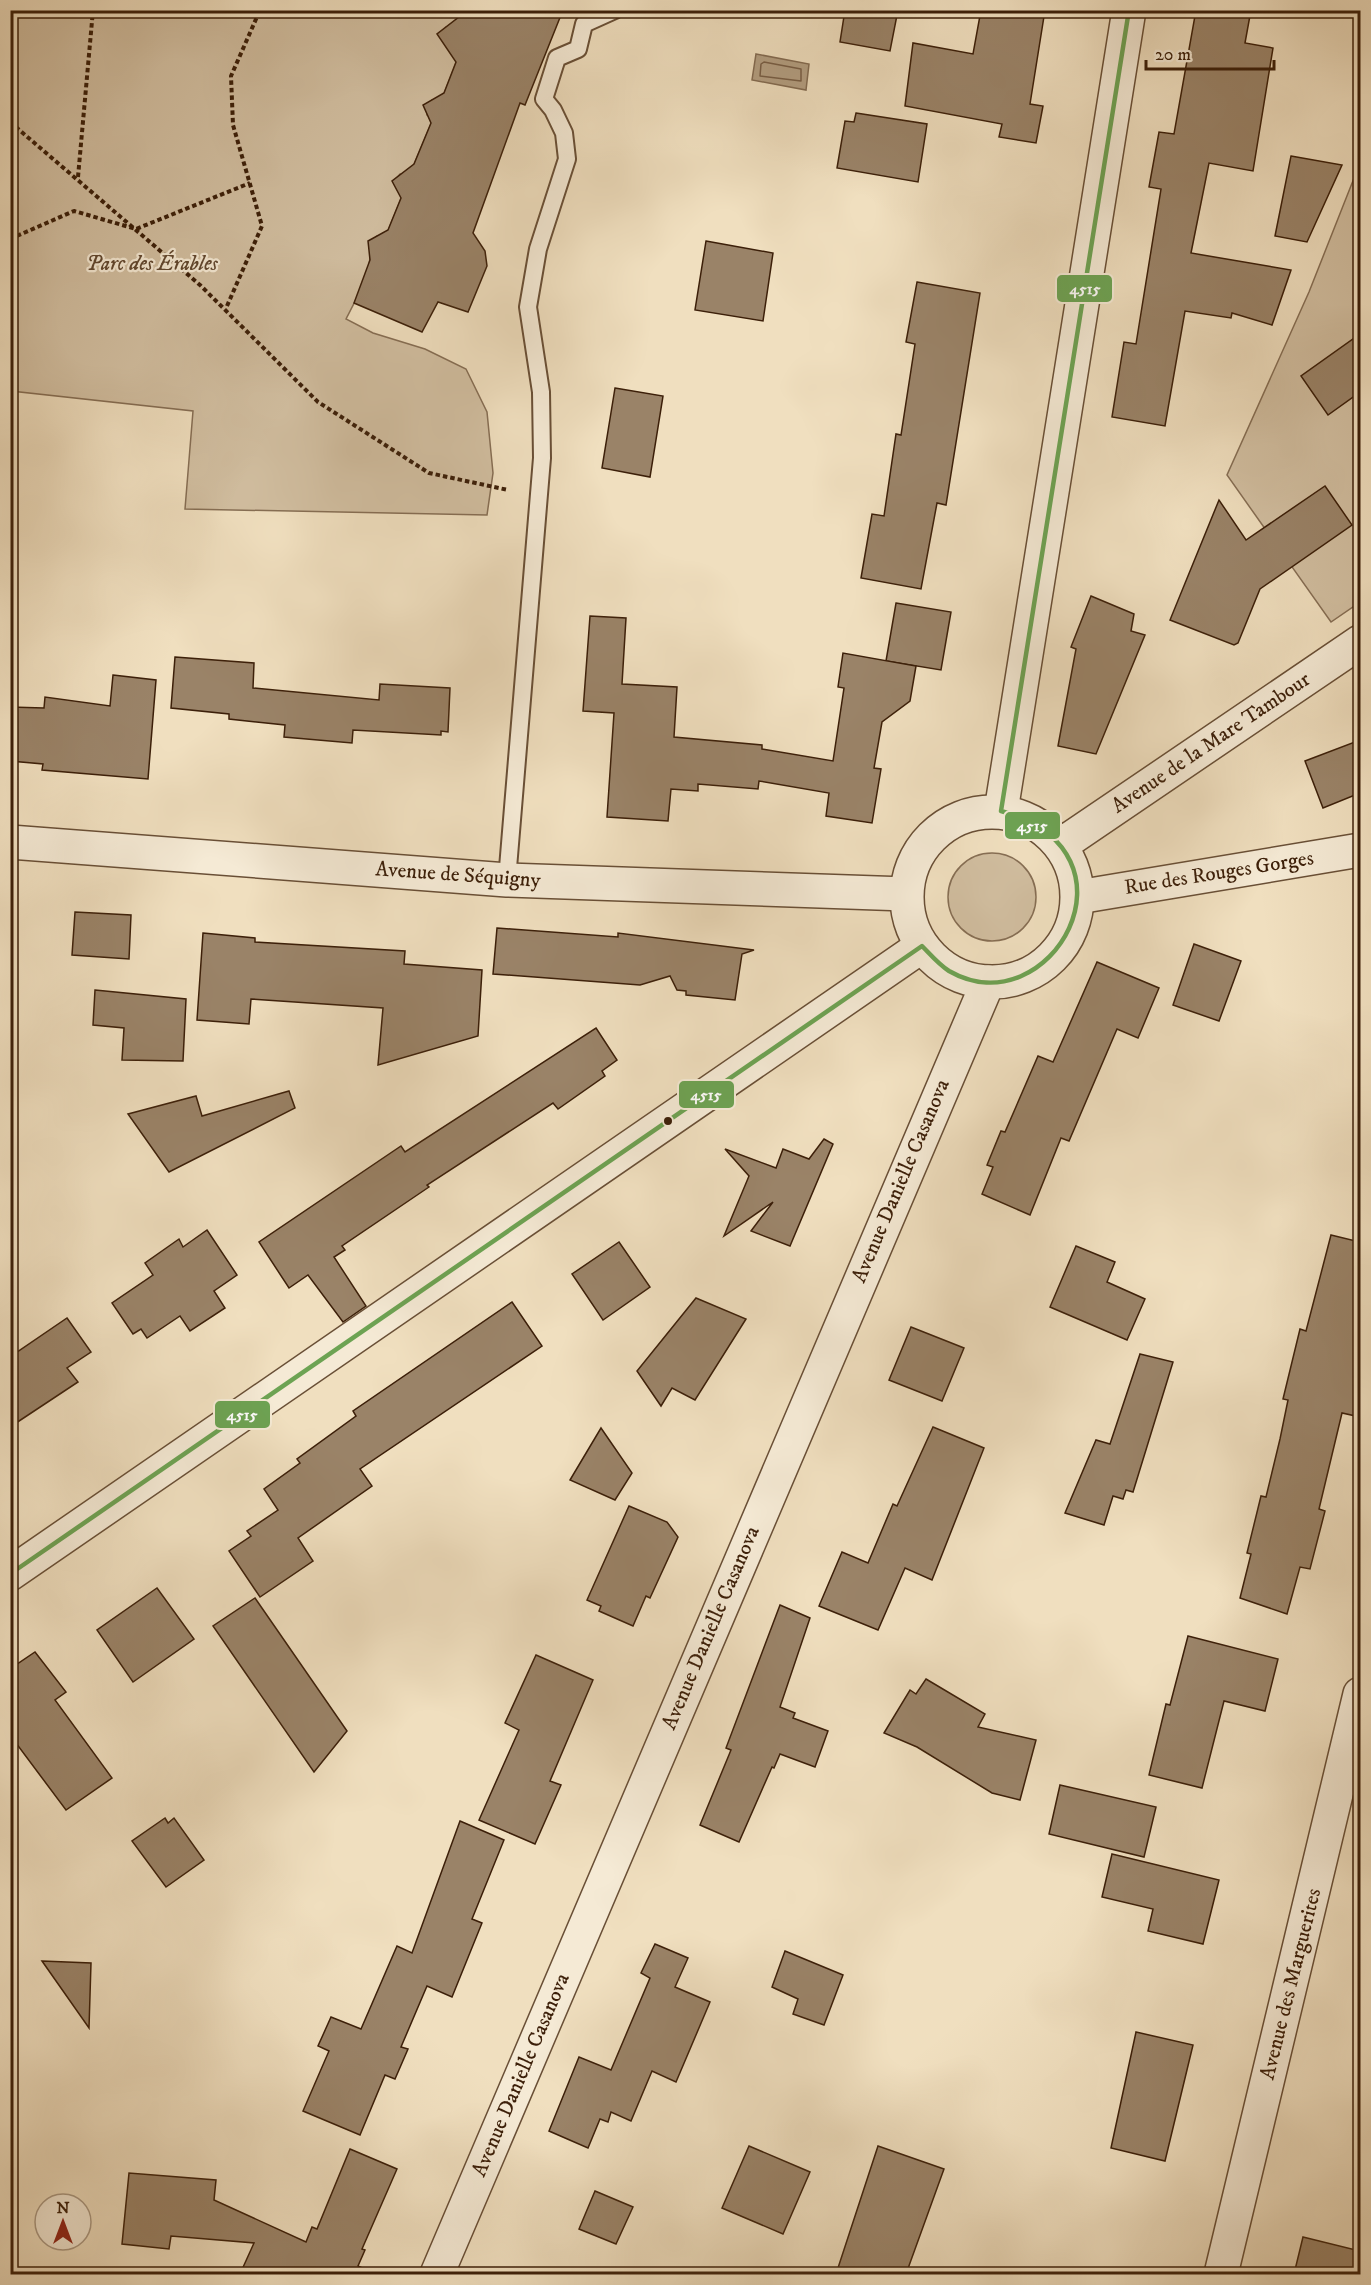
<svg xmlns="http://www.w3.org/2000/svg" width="1371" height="2285" viewBox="0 0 1371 2285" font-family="'IM FELL DW Pica',serif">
<rect width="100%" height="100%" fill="#f0dfbf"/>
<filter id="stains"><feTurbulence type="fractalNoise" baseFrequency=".00333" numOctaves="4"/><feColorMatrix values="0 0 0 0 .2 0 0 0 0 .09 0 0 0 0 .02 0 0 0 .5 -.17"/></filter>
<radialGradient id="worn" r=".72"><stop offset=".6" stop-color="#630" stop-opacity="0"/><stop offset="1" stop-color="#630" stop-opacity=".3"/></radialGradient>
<g fill="#d1bea0" stroke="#866e54" stroke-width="1.5">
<path d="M 11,11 L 460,11 L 453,27 L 446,27 L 441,36 L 460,53 L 441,101 L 432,100 L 426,105 L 427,115 L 433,119 L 410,174 L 400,174 L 395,180 L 403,194 L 385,238 L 377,236 L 369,243 C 375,266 357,298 346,319 L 373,333 L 425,349 L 466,369 L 487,412 L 493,473 L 487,515 L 185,509 L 193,411 L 11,391 Z"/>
<path d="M 1360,163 L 1360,602 L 1331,622 L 1227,475 L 1309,292 Z"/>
<circle cx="992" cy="897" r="44"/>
</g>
<path fill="#b39e81" stroke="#836b51" stroke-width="1.5" d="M 756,54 L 809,64 L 806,90 L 752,80 Z"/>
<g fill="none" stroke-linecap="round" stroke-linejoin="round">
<path stroke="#785e45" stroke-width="1.5" d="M 764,62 L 801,69 L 801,81 L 760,76 L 761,64 Z"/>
</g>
<g fill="#9a8368" stroke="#3c1f09" stroke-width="1.5">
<path d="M 468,10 L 563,10 L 525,105 L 520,103 L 473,233 L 485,251 L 487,266 L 468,312 L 438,302 L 422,332 L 354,303 L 370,260 L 368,241 L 388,230 L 401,198 L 392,181 L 414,164 L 431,123 L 423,105 L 444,93 L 456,62 L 437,34 Z"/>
<path d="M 845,10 L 898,10 L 890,51 L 840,42 Z"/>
<path d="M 981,10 L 1045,10 L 1030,104 L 1043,106 L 1036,143 L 999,137 L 1002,124 L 905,106 L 913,43 L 973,54 Z"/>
<path d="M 1196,10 L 1251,10 L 1245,43 L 1273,48 L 1253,171 L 1209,163 L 1191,253 L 1291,270 L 1272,325 L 1232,313 L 1231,318 L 1185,311 L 1165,426 L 1112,417 L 1124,342 L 1136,344 L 1161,189 L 1149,187 L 1159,132 L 1174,134 Z"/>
<path d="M 856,113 L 927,124 L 918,182 L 837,168 L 845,121 L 854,122 Z"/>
<path d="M 1291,156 L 1342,165 L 1307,242 L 1275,236 Z"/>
<path d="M 706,241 L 773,253 L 763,321 L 695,310 Z"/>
<path d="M 917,282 L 980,293 L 946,505 L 937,503 L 921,589 L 861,578 L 872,514 L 884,516 L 896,434 L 901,435 L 915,344 L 906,342 Z"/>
<path d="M 1360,334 L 1360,392 L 1328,415 L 1301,376 Z"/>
<path d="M 615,388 L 663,396 L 650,477 L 602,468 Z"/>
<path d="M 1325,486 L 1352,525 L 1260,589 L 1238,643 L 1234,645 L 1170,620 L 1219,500 L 1246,540 Z"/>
<path d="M 1091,596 L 1134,614 L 1131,631 L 1145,635 L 1096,754 L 1058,746 L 1076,649 L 1071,647 Z"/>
<path d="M 896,603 L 951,612 L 941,670 L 886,661 Z"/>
<path d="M 590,616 L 626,618 L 622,684 L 677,687 L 674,737 L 762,745 L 762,749 L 833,761 L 844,688 L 838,687 L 843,653 L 916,666 L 910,701 L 882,722 L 874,768 L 881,769 L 872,823 L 826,816 L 829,793 L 759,781 L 758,789 L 698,784 L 698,791 L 671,789 L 668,821 L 607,817 L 614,713 L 583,711 Z"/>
<path d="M 175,657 L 254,663 L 253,688 L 379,700 L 380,684 L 450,688 L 448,732 L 441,731 L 441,735 L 353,730 L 352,743 L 284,737 L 285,725 L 229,719 L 229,714 L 171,708 Z"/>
<path d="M 113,675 L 156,680 L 148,779 L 42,770 L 43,764 L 10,761 L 10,707 L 44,708 L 45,697 L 110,706 Z"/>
<path d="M 1360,740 L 1360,793 L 1323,808 L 1305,761 Z"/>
<path d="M 75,912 L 131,915 L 129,959 L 72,955 Z"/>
<path d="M 497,928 L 618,937 L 618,933 L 754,950 L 742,954 L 735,1000 L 686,995 L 686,991 L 677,990 L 670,976 L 640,985 L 493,974 Z"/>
<path d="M 203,933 L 255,938 L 255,942 L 405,951 L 404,964 L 482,970 L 478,1036 L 378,1065 L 383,1008 L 251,999 L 249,1024 L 197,1020 Z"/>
<path d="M 1194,944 L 1241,961 L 1219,1021 L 1173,1005 Z"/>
<path d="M 1097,962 L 1159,988 L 1138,1038 L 1117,1029 L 1069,1141 L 1061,1138 L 1030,1215 L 982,1194 L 993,1167 L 987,1165 L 1001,1131 L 1005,1132 L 1038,1056 L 1053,1062 Z"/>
<path d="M 95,990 L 186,999 L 183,1061 L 122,1060 L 124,1028 L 93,1025 Z"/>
<path d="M 596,1028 L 617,1060 L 602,1071 L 605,1076 L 558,1109 L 553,1103 L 427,1185 L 429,1187 L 342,1246 L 345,1250 L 334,1257 L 366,1306 L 343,1322 L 308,1275 L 289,1288 L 259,1242 L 401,1146 L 405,1152 Z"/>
<path d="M 289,1091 L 295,1108 L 169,1172 L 128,1114 L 196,1096 L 202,1116 Z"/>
<path d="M 824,1139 L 833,1144 L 790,1246 L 751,1231 L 773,1202 L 724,1236 L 749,1176 L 725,1149 L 776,1168 L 783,1149 L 809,1159 Z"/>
<path d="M 207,1230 L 237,1275 L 214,1291 L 225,1308 L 190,1331 L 180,1316 L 147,1338 L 141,1329 L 133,1334 L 112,1303 L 153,1275 L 145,1263 L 179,1239 L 183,1247 Z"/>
<path d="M 1331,1235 L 1360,1242 L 1360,1417 L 1342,1413 L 1319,1509 L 1325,1511 L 1310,1569 L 1300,1567 L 1287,1614 L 1240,1598 L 1251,1554 L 1247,1553 L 1261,1496 L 1266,1497 L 1280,1439 L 1288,1400 L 1283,1399 L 1300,1329 L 1306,1331 Z"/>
<path d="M 619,1242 L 650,1287 L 603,1320 L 572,1274 Z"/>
<path d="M 1076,1246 L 1115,1262 L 1107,1282 L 1145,1299 L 1127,1340 L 1050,1307 Z"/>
<path d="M 696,1298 L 746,1319 L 695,1400 L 672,1388 L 661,1406 L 637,1371 Z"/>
<path d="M 512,1302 L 542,1346 L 360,1469 L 372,1486 L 298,1538 L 313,1561 L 260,1597 L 229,1551 L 251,1536 L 247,1531 L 278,1510 L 264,1489 L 300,1463 L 297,1459 L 356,1416 L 353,1411 Z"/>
<path d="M 67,1318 L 91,1352 L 67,1368 L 78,1382 L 10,1427 L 10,1357 Z"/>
<path d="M 911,1327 L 964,1348 L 942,1401 L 889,1380 Z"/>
<path d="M 1140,1354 L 1173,1362 L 1133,1492 L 1126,1490 L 1123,1499 L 1113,1496 L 1104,1525 L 1065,1513 L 1096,1440 L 1110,1444 Z"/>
<path d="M 933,1427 L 984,1448 L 932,1580 L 905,1568 L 878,1630 L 819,1606 L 842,1552 L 868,1563 L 893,1504 L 897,1506 Z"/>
<path d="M 601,1428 L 632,1473 L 615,1500 L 570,1480 Z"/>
<path d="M 629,1506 L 667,1522 L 678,1537 L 650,1598 L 646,1596 L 633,1626 L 599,1611 L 601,1606 L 587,1600 Z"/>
<path d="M 157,1588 L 194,1639 L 133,1682 L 97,1630 Z"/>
<path d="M 255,1598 L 347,1731 L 314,1772 L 213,1626 Z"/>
<path d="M 780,1605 L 810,1618 L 780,1707 L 795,1713 L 793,1718 L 828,1731 L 815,1767 L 780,1754 L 774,1768 L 772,1767 L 739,1842 L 700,1825 L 731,1750 L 726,1748 Z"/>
<path d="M 1188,1636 L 1278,1659 L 1265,1711 L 1224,1701 L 1202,1788 L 1149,1775 L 1166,1704 L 1170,1705 Z"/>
<path d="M 35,1652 L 66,1692 L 55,1700 L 112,1778 L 66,1810 L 10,1735 L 10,1669 Z"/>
<path d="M 536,1655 L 593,1680 L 550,1781 L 561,1785 L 535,1844 L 479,1820 L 519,1730 L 505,1723 Z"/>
<path d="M 926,1679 L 985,1714 L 978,1727 L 1036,1740 L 1020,1800 L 992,1793 L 917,1747 L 884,1733 L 910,1690 L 916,1694 Z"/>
<path d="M 1060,1785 L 1156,1807 L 1144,1857 L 1049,1834 Z"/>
<path d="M 165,1818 L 168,1823 L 174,1818 L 204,1860 L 166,1887 L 132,1841 Z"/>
<path d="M 460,1821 L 504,1840 L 472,1919 L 482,1923 L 452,1997 L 427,1986 L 401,2047 L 408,2049 L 395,2079 L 385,2075 L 360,2135 L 303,2111 L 329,2051 L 318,2046 L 331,2017 L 361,2029 L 397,1946 L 412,1953 Z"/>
<path d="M 1112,1854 L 1219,1880 L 1203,1944 L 1148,1931 L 1153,1909 L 1102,1897 Z"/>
<path d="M 655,1944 L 688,1958 L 675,1987 L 710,2002 L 676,2082 L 652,2071 L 631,2121 L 611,2112 L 608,2122 L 600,2119 L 588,2148 L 549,2131 L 579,2057 L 611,2070 L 650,1978 L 641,1973 Z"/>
<path d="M 785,1951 L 843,1975 L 824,2025 L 793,2014 L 798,1999 L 772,1987 Z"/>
<path d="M 42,1961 L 91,1963 L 89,2028 Z"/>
<path d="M 1136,2032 L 1193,2045 L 1165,2161 L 1111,2148 Z"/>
<path d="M 749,2146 L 810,2172 L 783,2234 L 722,2208 Z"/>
<path d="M 878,2146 L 944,2169 L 906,2274 L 836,2274 Z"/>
<path d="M 350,2149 L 397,2169 L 362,2249 L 365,2250 L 358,2266 L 375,2274 L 240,2274 L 254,2243 L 171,2236 L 169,2249 L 122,2244 L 129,2173 L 216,2180 L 214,2200 L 306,2242 L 312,2227 L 317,2229 Z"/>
<path d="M 595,2191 L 633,2207 L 616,2244 L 579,2229 Z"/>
<path d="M 1303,2237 L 1360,2251 L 1360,2274 L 1294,2274 Z"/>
</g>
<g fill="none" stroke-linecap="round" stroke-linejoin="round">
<defs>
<path id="lane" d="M 507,880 L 542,458 L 541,392 L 528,307 L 538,249 L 567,159 L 564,133 L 553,110 L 544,99 L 557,58 L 578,49 L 584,24 L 615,10"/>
<g id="street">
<path d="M 1001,811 L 1129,10"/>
<circle cx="992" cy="897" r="85"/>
<path d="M 10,842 L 507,880 L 906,894"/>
<path d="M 1061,845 L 1360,642"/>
<path d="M 1078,897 L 1360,850"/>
<path d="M 10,1574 L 922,946"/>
<path d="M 437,2274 L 988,982"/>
<path d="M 1221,2274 L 1360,1694"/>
</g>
</defs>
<use href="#lane" stroke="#694f36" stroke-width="20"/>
<use href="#street" stroke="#694f36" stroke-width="36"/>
<g stroke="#3c1f09" stroke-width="4" stroke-dasharray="4.5 3" stroke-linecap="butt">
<path d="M 10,122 L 200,285 L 318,402 L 429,473 L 508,490"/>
<path d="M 78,177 L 93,10"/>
<path d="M 10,239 L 74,211 L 136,229 L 250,183"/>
<path d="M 227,306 L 262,226 L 233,125 L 231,76 L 260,10"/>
</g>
<use href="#lane" stroke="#f5ead5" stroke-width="16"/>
<use href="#street" stroke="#f5ead5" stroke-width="33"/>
<defs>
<path id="bus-1" d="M 10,1574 L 922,946 C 931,955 938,964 949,971 C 1050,1029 1151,852 1001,811 L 1129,10"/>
</defs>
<use href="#bus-1" stroke="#f5ead5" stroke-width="9"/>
<use href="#bus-1" stroke="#6da353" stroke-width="4.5"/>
</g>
<circle fill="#3c1f09" stroke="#f5ead5" stroke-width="2" cx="668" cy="1121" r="5"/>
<g text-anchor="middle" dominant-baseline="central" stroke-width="4.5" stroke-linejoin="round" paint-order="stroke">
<g font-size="21" font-style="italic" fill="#61472f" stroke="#f5ead5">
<text x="152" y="264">Parc des Érables</text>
</g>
<g font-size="21" fill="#3c1f09" stroke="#f5ead5">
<text transform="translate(1211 743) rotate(-34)">Avenue de la Mare Tambour</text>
<text transform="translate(1219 873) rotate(-9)">Rue des Rouges Gorges</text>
<text transform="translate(458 875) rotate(4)">Avenue de Séquigny</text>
<text transform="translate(901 1181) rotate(-67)">Avenue Danielle Casanova</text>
<text transform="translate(711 1628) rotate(-67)">Avenue Danielle Casanova</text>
<text transform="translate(1291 1984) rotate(-76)">Avenue des Marguerites</text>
<text transform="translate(521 2075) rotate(-67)">Avenue Danielle Casanova</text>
</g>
</g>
<g stroke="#f5ead5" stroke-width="2">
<rect x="1056" y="274" width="57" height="29" rx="6" fill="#6da353"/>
<rect x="1004" y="811" width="57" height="29" rx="6" fill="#6da353"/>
<rect x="678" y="1080" width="57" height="29" rx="6" fill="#6da353"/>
<rect x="214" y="1400" width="57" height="29" rx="6" fill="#6da353"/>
</g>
<g font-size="16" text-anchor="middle" font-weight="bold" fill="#fff">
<text x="1085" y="294">4515</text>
<text x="1032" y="831">4515</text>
<text x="706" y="1100">4515</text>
<text x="242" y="1420">4515</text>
</g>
<rect width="1371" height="2285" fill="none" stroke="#f0dfbf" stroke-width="36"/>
<rect x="12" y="12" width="1347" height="2261" fill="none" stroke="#3c1f09" stroke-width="3"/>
<rect x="18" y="18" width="1335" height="2249" fill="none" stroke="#3c1f09" stroke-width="1.5"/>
<g transform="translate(63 2222)"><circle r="28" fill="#f5ead5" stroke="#ab9983" stroke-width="1.5"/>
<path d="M0-4.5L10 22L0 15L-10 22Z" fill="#8f2418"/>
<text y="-9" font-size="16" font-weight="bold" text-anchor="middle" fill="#3c1f09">N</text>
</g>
<path d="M1146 60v9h128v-9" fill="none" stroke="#3c1f09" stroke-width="3"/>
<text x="1155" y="60" font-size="18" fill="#3c1f09" stroke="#f5ead5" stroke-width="4.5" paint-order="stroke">20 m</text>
<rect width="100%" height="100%" filter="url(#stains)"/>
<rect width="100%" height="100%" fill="url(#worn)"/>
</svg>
